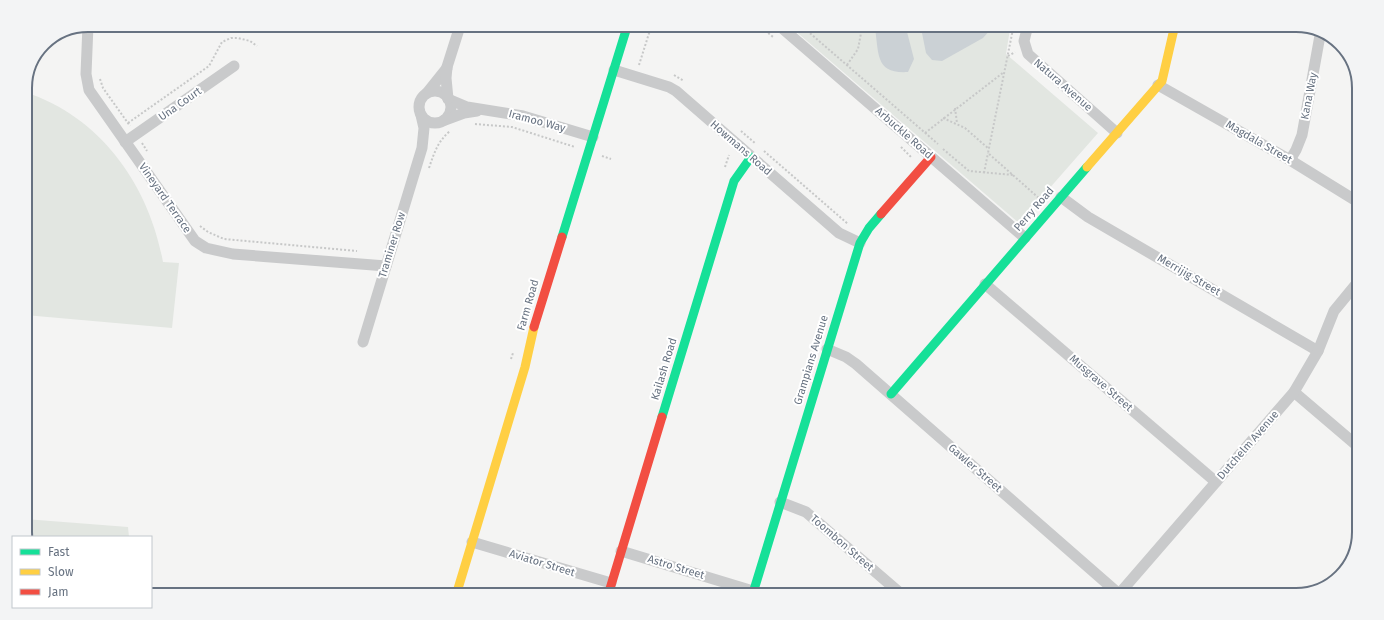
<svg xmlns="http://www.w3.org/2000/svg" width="1384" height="620" viewBox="0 0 1384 620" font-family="'Fira Sans',sans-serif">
<rect width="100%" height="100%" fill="#f4f4f3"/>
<g fill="#e2e6e1">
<path d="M 792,28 L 1010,29 L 1006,54 L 1098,133 L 1019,223 Z"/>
<path d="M 25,92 C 101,117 149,185 163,262 L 179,263 L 172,328 L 25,315 Z"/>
<path d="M 25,519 L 128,527 L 129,537 L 25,537 Z"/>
</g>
<g fill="#cbd1d5">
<path d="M 875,28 L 906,28 L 914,59 L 908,72 C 875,74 879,54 875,28 Z"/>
<path d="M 921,28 L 991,29 L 983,38 L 942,61 L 932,60 L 926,53 Z"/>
</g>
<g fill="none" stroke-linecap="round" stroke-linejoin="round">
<g stroke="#c7c8c8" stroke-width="2" stroke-dasharray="2 2" stroke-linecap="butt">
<path d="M 762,28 L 773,37"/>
<path d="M 804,28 L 938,144"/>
<path d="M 1013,29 L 988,153 L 1041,200"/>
<path d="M 1008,56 L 1015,52"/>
<path d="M 639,65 L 651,27"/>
<path d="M 847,65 L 858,49 L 862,28"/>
<path d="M 674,75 L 684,81"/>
<path d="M 100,79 L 103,88 L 130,126"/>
<path d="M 955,108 L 957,123"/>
<path d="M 943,118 L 965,128 L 989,149"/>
<path d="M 128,123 L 209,66 L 222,42 L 231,38 L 238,38 L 250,41 L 257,46"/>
<path d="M 475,124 L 512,127 L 575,147"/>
<path d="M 741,131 L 756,144"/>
<path d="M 925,133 L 1004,72"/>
<path d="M 142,143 L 147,151"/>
<path d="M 901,147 L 912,158"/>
<path d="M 943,149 L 969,171 L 1013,175"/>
<path d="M 764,151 L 848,224"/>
<path d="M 602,156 L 611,159"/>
<path d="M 725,167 L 729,155"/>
<path d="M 429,168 C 434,153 438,141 450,131"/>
<path d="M 984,173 L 988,153"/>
<path d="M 200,226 L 208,232 L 224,239 L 357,251"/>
<path d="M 511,359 L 513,353"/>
</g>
<g stroke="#c9cacb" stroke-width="11">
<path d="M 88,25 L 86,74 L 89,90 L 195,241 L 206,248 L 233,254 L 386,266"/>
<path d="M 782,28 L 1025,238"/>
<path d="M 1027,29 L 1024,41 L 1028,54 L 1117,133"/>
<path d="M 614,70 L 669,87 L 676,91 L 839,233 L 860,243"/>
<path d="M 1158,85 L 1290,160 L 1358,202"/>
<circle cx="435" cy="107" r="16"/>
<path d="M 427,93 L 447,68"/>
<path d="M 448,99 L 467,107 L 523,116 L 593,137"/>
<path d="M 448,99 L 446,78 L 447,67 L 460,26"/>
<path d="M 445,120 L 464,113 L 477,111"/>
<path d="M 125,142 L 234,66"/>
<path d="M 1290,160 L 1296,150 L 1302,135 L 1321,30"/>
<path d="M 1061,197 L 1088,217 L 1318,351"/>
<path d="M 985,284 L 1216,482"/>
<path d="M 363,342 L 422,148 L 424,128 L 421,115"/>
<path d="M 827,349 L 846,357 L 856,364 L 1119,594"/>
<path d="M 1294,392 L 1355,444"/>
<path d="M 780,502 L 806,512 L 900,593"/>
<path d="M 472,542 L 611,583"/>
<path d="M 621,551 L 753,591"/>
<path d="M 1119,594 L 1294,392 L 1318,351 L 1334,311 L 1357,283"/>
</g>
<g stroke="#16e098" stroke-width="9">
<path d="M 562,237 L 627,27"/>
<path d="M 891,394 L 1087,167"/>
<path d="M 662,417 L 734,181 L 751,157"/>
<path d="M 753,593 L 860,243 L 869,228 L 881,214"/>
</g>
<g stroke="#ffcf43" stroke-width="9">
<path d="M 1087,167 L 1162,81 L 1174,29"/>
<path d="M 457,592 L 525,367 L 534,327"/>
</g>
<g stroke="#f24e42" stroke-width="9">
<path d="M 881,214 L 931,157"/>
<path d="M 534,327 L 562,237"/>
<path d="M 609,592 L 662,417"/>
</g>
</g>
<g text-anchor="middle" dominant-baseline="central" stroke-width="4" stroke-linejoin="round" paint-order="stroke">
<g font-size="11" fill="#677281" stroke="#fff">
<text transform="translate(1063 85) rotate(41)">Natura Avenue</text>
<text transform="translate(1309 96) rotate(-79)">Kana Way</text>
<text transform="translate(180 104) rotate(-35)">Una Court</text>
<text transform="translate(537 121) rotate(15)">Iramoo Way</text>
<text transform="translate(904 133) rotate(41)">Arbuckle Road</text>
<text transform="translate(1259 142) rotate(30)">Magdala Street</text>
<text transform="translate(741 148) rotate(41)">Howmans Road</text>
<text transform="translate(165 198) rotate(55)">Vineyard Terrace</text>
<text transform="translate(1034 209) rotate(-49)">Perry Road</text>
<text transform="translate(392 245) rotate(-73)">Traminer Row</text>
<text transform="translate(1189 275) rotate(30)">Merrijig Street</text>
<text transform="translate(528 305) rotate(-74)">Farm Road</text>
<text transform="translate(811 360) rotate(-73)">Grampians Avenue</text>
<text transform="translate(664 369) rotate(-73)">Kailash Road</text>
<text transform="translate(1101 383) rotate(41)">Musgrave Street</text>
<text transform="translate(1248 445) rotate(-49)">Dutchelm Avenue</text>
<text transform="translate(975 468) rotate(41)">Gawler Street</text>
<text transform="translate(842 543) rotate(41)">Toombon Street</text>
<text transform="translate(542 563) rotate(17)">Aviator Street</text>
<text transform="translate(676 567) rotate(17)">Astro Street</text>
</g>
</g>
<path d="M0 0H1384V620H0ZM88 32H1296A56 56 0 0 1 1352 88V532A56 56 0 0 1 1296 588H88A56 56 0 0 1 32 532V88A56 56 0 0 1 88 32Z" fill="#f3f4f5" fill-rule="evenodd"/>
<path fill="none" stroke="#677281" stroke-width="2" d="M88 32H1296A56 56 0 0 1 1352 88V532A56 56 0 0 1 1296 588H88A56 56 0 0 1 32 532V88A56 56 0 0 1 88 32Z"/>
<rect x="12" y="536" width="140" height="72" fill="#ffffff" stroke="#c2c7cd"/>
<rect x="20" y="549" width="20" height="6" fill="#16e098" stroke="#c2c7cd"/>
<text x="48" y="556" font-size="12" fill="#677281">Fast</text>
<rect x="20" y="569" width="20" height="6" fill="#ffcf43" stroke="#c2c7cd"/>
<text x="48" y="576" font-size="12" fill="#677281">Slow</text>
<rect x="20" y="589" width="20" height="6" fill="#f24e42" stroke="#c2c7cd"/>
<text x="48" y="596" font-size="12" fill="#677281">Jam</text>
</svg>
